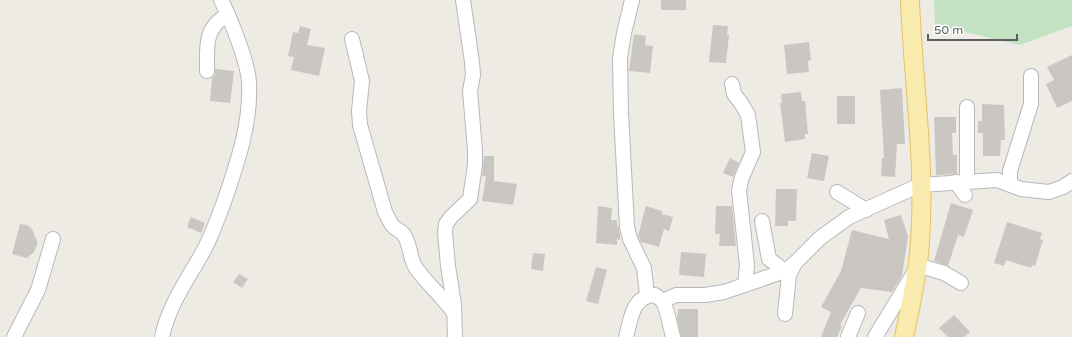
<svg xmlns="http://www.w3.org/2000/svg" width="1072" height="337" viewBox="0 0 1072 337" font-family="'Varela Round',sans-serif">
<rect width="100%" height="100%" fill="#edebe3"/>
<path fill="#c2e2c2" d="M 934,0 L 1072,0 L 1072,26 L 1020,45 L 935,25 Z"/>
<g fill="#cac7c2">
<rect x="661" y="0" width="25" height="10"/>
<path d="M 713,25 L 728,26 L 727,35 L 729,35 L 726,63 L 709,62 Z"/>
<path d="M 300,26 L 311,29 L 307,45 L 325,48 L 319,76 L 291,70 L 294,57 L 288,56 L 293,32 L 298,33 Z"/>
<path d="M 634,34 L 646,36 L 645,45 L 653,46 L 650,73 L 629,71 Z"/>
<path d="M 809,42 L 811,60 L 808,61 L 809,72 L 787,74 L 784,45 Z"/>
<path d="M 1072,55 L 1072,101 L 1057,108 L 1046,84 L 1054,80 L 1047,67 Z"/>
<path d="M 215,69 L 234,71 L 230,103 L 210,101 L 212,78 L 215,75 Z"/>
<path d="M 902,88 L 905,144 L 897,144 L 895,177 L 881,176 L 882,158 L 884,158 L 880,90 Z"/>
<path d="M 801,92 L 802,101 L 805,101 L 808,134 L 805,134 L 805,139 L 785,142 L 780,103 L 782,103 L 781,94 Z"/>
<rect x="837" y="96" width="18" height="28"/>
<path d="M 982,104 L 1004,105 L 1005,140 L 1001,140 L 1000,156 L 983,156 L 983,133 L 978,133 L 978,121 L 982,121 Z"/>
<path d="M 934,117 L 956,117 L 956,133 L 952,133 L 953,155 L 957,155 L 957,174 L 936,175 Z"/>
<path d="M 812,153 L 829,156 L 824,181 L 807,178 Z"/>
<path d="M 484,156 L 494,156 L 494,181 L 517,184 L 513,205 L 482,201 L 486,176 L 482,176 Z"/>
<path d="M 730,158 L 739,163 L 733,177 L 723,173 Z"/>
<path d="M 776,189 L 797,189 L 796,221 L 788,221 L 788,226 L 775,226 Z"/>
<path d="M 951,203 L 973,210 L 964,237 L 958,235 L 948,266 L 934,261 Z"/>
<path d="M 598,206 L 612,208 L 611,220 L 617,220 L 617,225 L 618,225 L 620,234 L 620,240 L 617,239 L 617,245 L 596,243 Z"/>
<path d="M 646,206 L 662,211 L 662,214 L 673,217 L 669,231 L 664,229 L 659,247 L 641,242 L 638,236 Z"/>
<path d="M 716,206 L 732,206 L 736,246 L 719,246 L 720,234 L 715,234 Z"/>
<path d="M 901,215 L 908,236 L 902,276 L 892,292 L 861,288 L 840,325 L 842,326 L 837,337 L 821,337 L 831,312 L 821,307 L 841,271 L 852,230 L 889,239 L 884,220 Z"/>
<path d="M 191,217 L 205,223 L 201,233 L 187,227 Z"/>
<path d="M 1007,222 L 1042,233 L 1040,239 L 1043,240 L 1035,266 L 1032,265 L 1031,268 L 1006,260 L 1004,266 L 994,263 Z"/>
<path d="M 20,224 L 27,225 L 32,229 L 37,241 L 37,245 L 34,252 L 27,258 L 12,254 Z"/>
<path d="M 681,252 L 706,254 L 704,277 L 679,275 Z"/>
<path d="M 533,253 L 545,254 L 543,271 L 531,269 Z"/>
<path d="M 596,267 L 607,270 L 598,304 L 586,301 Z"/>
<path d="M 239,274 L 248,279 L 242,288 L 233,282 Z"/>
<path d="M 678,309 L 698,309 L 698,337 L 681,337 L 677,319 Z"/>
<path d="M 954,315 L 970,332 L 964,337 L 948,337 L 939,328 Z"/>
</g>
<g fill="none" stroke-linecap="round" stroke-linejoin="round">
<defs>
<g id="minor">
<path d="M 632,0 L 624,33 L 620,58 L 621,113 L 627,227 L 630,239 L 644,268 L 647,295"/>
<path d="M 352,39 L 362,81 L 359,111 L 360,125 L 385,212 C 388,217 390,224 395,228 C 398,230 402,232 404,235 C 411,245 409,258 416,268 C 427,284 443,297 454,313"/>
<path d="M 207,71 C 207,47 204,28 227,15"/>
<path d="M 732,84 L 734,94 L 741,103 L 748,115 L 753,152 L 742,177 L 739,190 L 747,265 L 745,284"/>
<path d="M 967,107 L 967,181"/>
<path d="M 956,182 L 965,195"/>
<path d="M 1010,184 L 1010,171 L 1031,104 L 1031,76"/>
<path d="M 837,192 L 866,210"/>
<path d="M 762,221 L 769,259 L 785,271"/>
<path d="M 917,265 L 944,273 L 961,283"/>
<path d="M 663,301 L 676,295 L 705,295 L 724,292 L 785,271 L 795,263 L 820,238 L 849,217 L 920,185 L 997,180 L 1021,189 L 1049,192 L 1063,187 L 1072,181"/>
<path d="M 785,314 L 789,275 L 795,263"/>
<path d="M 14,337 L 38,290 L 53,239"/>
<path d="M 162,337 C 169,304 188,279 204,250 C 212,235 218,218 224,202 C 237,164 251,124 249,83 C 248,62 231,20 221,0"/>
<path d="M 455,337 L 454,304 L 448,266 L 445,232 L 446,224 L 451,217 L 470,199 L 475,165 L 475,150 L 470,91 L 473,75 L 472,62 L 463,0"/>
<path d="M 626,337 C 631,319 632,296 655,295 L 663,301 L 667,312 L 673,337"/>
<path d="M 848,337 L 858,313"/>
<path d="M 875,337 L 914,273"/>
</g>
<path id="major" d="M 904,337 C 910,310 916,281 919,253 C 927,169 913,84 910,0"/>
</defs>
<use href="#minor" stroke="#b6b9bc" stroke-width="16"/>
<use href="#major" stroke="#e5c064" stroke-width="20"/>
<use href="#minor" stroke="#fff" stroke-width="14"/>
<use href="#major" stroke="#f8ebad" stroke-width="18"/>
</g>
<path d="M928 34v6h89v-6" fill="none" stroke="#5b5f63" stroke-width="2"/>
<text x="934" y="34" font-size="12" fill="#5b5f63" stroke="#ffffff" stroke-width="3" paint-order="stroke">50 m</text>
</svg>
